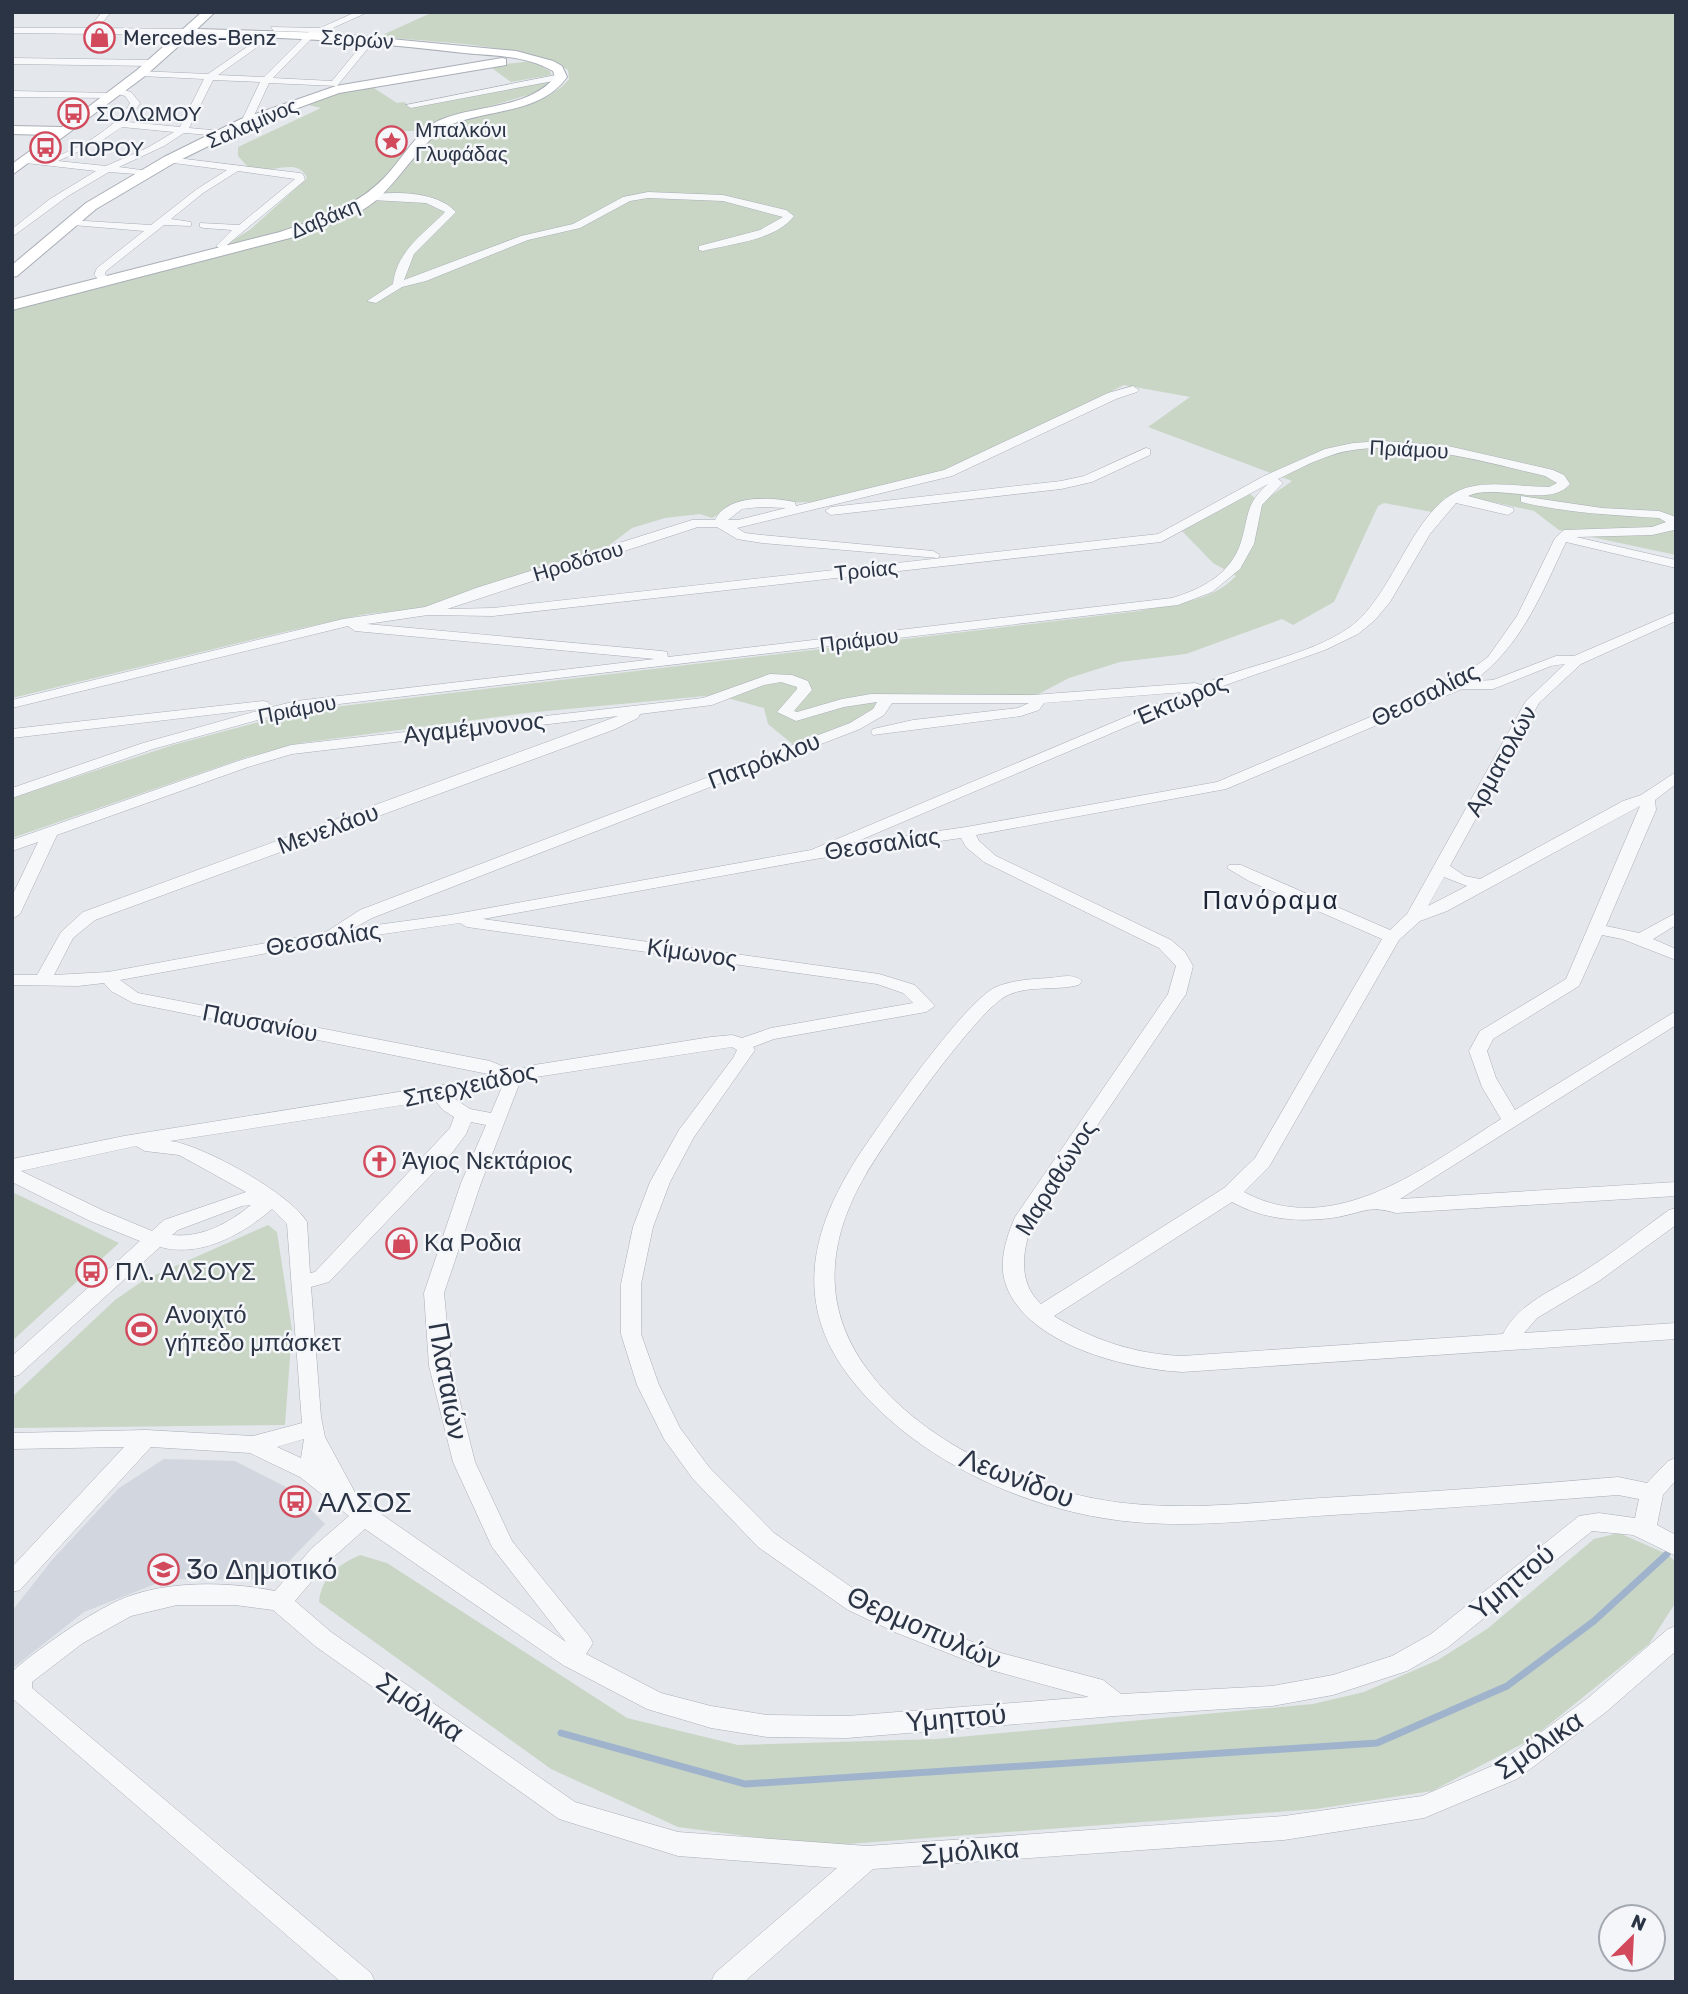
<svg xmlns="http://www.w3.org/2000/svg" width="1688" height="1994" viewBox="0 0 1688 1994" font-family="Rubik,sans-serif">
<rect width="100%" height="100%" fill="#e4e7ec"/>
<path fill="#d2d6de" d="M 164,1459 L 235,1461 L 290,1489 L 325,1524 L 271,1580 L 168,1579 L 84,1612 L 12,1669 L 12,1611 L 52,1560 L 119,1488 Z"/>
<g fill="#c9d6c5">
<path d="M 433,12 L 1676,12 L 1676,555 L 1559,530 L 1534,511 L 1461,495 L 1445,498 L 1432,512 L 1384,503 L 1378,506 L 1334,602 L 1293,625 L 1282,619 L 1186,654 L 1120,662 L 1069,678 L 1035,696 L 879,696 L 879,704 L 868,716 L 796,747 L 768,724 L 764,708 L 716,695 L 526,713 L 301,743 L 247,757 L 12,838 L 12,798 L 173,745 L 300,711 L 1139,611 C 1172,604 1212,602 1236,576 L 1213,563 L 1182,531 L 1250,494 L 1261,503 L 1292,481 L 1148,427 L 1190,397 L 1124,385 L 944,474 L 812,502 L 736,504 L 712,518 L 700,514 L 665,518 L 632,528 L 603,550 L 419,609 L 366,614 L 284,632 L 12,698 L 12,309 L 290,237 L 371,203 L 389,189 L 439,130 L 450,124 C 484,113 548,107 569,79 L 568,70 C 530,45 426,41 378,37 Z"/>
<path d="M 532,61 L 550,71 L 551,75 L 511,82 L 489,66 Z"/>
<path d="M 550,81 L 548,86 L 538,92 L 474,111 L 423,131 L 392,131 L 381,144 L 399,145 L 398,149 L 411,148 C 398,162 386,180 371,191 C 329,222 280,233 231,246 L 227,244 L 251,229 L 307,178 C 300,162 285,168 271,169 C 263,170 255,168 247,166 L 238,156 L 238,147 L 321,108 L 300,103 L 336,92 L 371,86 L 397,103 L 404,102 L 411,107 Z"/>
<path d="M 12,1192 L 119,1243 L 12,1341 Z"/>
<path d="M 268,1225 L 277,1232 L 292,1330 L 285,1425 L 12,1428 L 12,1397 L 115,1300 L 144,1280 Z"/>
<path d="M 1619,1533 L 1667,1554 L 1676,1562 L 1676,1602 L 1649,1644 L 1530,1740 L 1432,1791 L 1316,1809 L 821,1846 L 678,1827 L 551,1769 L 319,1602 C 322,1576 338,1565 360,1555 L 387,1563 L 627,1718 L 738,1745 L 937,1739 L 1313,1704 L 1364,1692 L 1438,1660 L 1487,1629 L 1594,1539 Z"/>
</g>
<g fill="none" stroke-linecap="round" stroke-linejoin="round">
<path stroke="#9fb4cc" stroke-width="7" d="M 561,1733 L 745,1784 L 1377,1743 L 1507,1686 L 1594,1621 L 1667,1554"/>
<defs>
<g id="street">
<path d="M 102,12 L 111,12 L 98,28 L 186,29 L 190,32 L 186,35 L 12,33 L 12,28 L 89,28 Z"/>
<path d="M 356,12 L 368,12 L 313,37 L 273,78 L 332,81 L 368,37 L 374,37 L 374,41 L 337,86 L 269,83 L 251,122 L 246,125 L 241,122 L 260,82 L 213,80 L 189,128 L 222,131 L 227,134 L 225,136 L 184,133 L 164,146 L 119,167 L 149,171 L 149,175 L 109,172 L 68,196 L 12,237 L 12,229 L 50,199 L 96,171 L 26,163 L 21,160 L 23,158 C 30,157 37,160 45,159 C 69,156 121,125 130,103 L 125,96 L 115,93 L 112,98 L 12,97 L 12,91 L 114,93 L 117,88 L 131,92 L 140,103 L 128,122 L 180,127 L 204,79 L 141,76 L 137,73 L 138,71 L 208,74 L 267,33 L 270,38 L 218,75 L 264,77 L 309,32 L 274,31 L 271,27 L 320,28 ZM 122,127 L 174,132 L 147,148 L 106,166 L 58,161 L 101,141 Z"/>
<path d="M 12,58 L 153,60 L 157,63 L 153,66 L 12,64 Z"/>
<path d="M 561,74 L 564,75 L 564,79 L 411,108 L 406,105 Z"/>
<path d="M 169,157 L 300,173 L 303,174 L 305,180 L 227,245 L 231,249 L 226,252 L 216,246 L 232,230 L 204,228 L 200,227 L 200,223 L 239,225 L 295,179 L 238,171 L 203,193 L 171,219 L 191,222 L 191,226 L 164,225 L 106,271 L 105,274 L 111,281 L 102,283 L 94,275 L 97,268 L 144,231 L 73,225 L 69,224 L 69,220 L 151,225 L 197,189 L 227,170 L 166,162 L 164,160 Z"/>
<path d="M 648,192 L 723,195 L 786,210 L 794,216 C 775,241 732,243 703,251 L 699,250 L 699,246 L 760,230 L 783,217 L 723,201 L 648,198 L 630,201 L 580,228 L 528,240 L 426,281 L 402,287 L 376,303 L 367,301 L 393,284 C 397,250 424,234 445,212 L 426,203 L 372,200 L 368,199 L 368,195 C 394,191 437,191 456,212 L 414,254 L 404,280 L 521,236 L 573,224 L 623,197 Z"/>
<path d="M 1133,386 L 1139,390 L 1137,392 L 1116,399 L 952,476 L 737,528 L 745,533 L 762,535 L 933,551 L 940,555 L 938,558 L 762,543 L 737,539 L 717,527 L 698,527 L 447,609 L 493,608 L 1158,534 L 1264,476 L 1325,449 L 1353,443 L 1383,441 L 1448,446 L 1553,470 L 1564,475 L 1570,484 C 1550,509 1497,483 1468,496 L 1513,508 L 1514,511 L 1508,515 L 1456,503 L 1430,534 L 1390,602 L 1375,620 L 1358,634 L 1325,650 L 1220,687 L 851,844 L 966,827 L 1217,782 L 1455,681 L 1488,657 L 1517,616 L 1555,538 L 1564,530 L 1652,527 L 1666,522 L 1659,518 C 1612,515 1567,513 1521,502 L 1521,496 L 1602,508 L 1659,511 L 1676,517 L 1674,530 L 1652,535 L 1576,537 L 1676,560 L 1676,568 L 1566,542 C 1541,595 1522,645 1474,681 L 1493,680 L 1556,656 L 1574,656 L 1676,612 L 1676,621 L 1581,664 L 1539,703 L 1450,866 L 1465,876 L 1480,879 L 1623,801 L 1641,795 L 1676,772 L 1676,784 L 1655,800 L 1656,810 L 1606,926 L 1639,933 L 1676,913 L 1676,925 L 1653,939 L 1676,949 L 1676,960 L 1622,939 L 1602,935 L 1579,986 L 1493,1039 L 1487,1051 L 1496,1078 L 1515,1110 L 1676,1011 L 1676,1025 L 1400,1199 L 1676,1182 L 1676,1196 L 1396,1213 C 1368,1205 1365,1212 1338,1217 C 1302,1223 1264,1220 1232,1202 L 1054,1316 C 1093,1340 1135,1354 1182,1356 L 1503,1334 C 1519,1302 1555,1290 1584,1271 C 1613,1253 1641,1230 1669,1210 L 1676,1208 L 1676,1225 L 1599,1281 L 1537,1318 L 1524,1333 L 1676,1323 L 1676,1339 L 1182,1372 C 1125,1369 1027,1344 1006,1285 C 998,1262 1006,1239 1015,1217 L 1168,994 L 1176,966 L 1159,948 L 984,862 L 966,847 L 961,838 L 815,859 L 483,919 L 879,974 L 915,985 L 935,1006 L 926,1012 L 774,1039 L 753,1047 L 755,1050 L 694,1137 L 670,1182 L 653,1227 L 641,1284 L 641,1334 L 659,1385 L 680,1428 L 709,1467 L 774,1533 L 864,1596 L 913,1619 L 1001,1653 L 1103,1680 L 1121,1694 L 1272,1686 L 1333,1675 L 1392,1656 L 1431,1634 L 1579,1516 L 1599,1513 L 1635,1518 L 1639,1499 L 1618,1495 C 1523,1502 1427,1510 1332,1515 C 1266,1519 1199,1528 1134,1522 C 1029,1513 908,1458 845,1371 C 786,1288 821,1207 874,1133 C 895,1102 967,1000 996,987 C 1012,980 1033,979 1050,978 C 1061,977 1073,973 1082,981 L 1079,985 C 1057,991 1029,985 1008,995 C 978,1008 885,1141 866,1174 C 828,1239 820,1305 867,1369 C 924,1447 1040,1496 1134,1504 C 1201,1510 1270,1501 1337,1497 C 1431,1492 1524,1485 1618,1477 L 1647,1483 L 1668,1461 L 1676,1458 L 1676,1480 L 1663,1495 L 1657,1525 L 1676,1535 L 1676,1556 L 1633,1535 L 1592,1531 L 1447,1648 L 1407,1671 L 1333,1695 L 1272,1706 L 1115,1716 L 847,1738 L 767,1737 L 711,1728 L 647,1709 L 563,1665 L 365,1529 L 327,1563 L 295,1601 L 331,1632 L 575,1802 L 678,1832 L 867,1846 L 1284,1816 L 1422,1796 L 1499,1763 L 1588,1698 L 1668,1629 L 1676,1626 L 1676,1651 L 1606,1712 L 1517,1779 L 1424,1818 L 1284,1840 L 873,1869 L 744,1982 L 711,1982 L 715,1973 L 837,1868 L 678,1856 L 559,1819 L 315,1646 L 273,1610 L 235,1605 L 177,1605 L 131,1616 L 83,1643 L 32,1682 L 32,1688 L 371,1973 L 375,1982 L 341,1982 L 12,1698 L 12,1673 L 16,1668 C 47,1643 79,1620 115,1602 C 160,1580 227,1581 275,1591 L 311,1549 L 349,1516 L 300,1477 L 250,1453 L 151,1447 L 20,1590 L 12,1592 L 12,1567 L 124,1447 L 12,1449 L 12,1433 L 146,1430 L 253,1436 L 302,1423 L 287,1224 L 272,1209 C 242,1235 200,1258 160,1247 L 19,1375 L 12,1377 L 12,1356 L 140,1241 L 90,1221 L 12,1182 L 12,1159 L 124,1136 L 498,1076 L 133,1003 L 111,991 L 104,983 L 78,986 L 12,985 L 12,975 L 37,975 L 61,932 L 83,912 L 618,716 L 292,754 L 248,767 L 57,835 L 20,914 L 12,919 L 12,896 L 38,842 L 12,851 L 12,840 L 238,761 L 291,745 L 703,698 L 770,674 L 792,675 L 808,681 L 812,690 L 794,711 L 797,712 L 842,699 L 871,694 L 1032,695 L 1195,683 L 1201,685 C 1248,664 1307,657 1350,627 C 1397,593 1413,501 1469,487 C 1494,481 1522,487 1549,487 L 1557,483 L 1545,476 C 1484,462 1393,435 1332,455 C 1313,461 1295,471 1278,479 L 1283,483 L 1262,505 L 1254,544 L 1240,569 L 1212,592 L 1178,605 L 297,709 L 153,749 L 12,798 L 12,788 L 143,743 L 268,708 L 12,738 L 12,729 L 263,701 L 268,702 L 270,705 L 268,708 L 296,701 L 655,659 L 355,631 L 348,626 L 12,708 L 12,700 L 343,619 L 425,607 L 476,588 L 692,520 L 715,520 C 727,494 771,497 795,502 L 796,506 L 944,470 L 1108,393 ZM 1268,484 C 1245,504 1249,516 1241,542 C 1231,574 1202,589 1172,598 L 668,657 L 667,652 L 662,651 L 367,624 L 428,615 L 493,616 L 1161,542 ZM 760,507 L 786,508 L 738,520 L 728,520 L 742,509 ZM 1565,664 L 1526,701 L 1407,914 L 1390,930 L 1241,865 L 1229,865 L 1227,868 L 1249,881 L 1382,939 L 1255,1158 L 1224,1188 L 1041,1304 C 1016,1281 1023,1247 1034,1219 L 1186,994 L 1193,966 L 1185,952 L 1171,940 L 996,856 L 979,841 L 976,835 L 1226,789 L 1462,689 L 1493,689 L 1551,666 ZM 781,682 L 797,687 L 797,689 L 777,712 L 796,721 L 844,707 L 877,702 L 873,709 L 850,723 L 360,910 L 326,932 L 108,972 L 54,975 L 73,938 L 95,920 L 613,730 L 638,718 L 640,714 L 712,705 L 764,685 ZM 1185,692 L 811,850 L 450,915 L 354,928 L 372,918 L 860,729 L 884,715 L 892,703 L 1029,703 L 1018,708 L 913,720 L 873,729 L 871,732 L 873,735 L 1021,716 L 1039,710 L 1044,703 ZM 1640,806 L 1566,979 L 1480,1031 L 1469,1051 L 1482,1087 L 1501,1119 C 1428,1165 1334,1241 1244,1192 L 1269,1167 L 1399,940 L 1420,921 L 1447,911 ZM 1444,877 L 1467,886 L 1428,906 ZM 460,923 L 467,927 L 877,984 L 903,993 L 913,1003 L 771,1028 L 742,1038 L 732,1035 L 711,1037 L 534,1065 L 514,1071 L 490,1061 L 138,993 L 120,980 L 328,942 ZM 732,1047 L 737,1050 L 733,1058 L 679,1130 L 650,1182 L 633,1227 L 621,1284 L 621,1334 L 637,1385 L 664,1439 L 693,1479 L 758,1547 L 848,1610 L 897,1633 L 991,1670 L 1089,1697 L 847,1716 L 767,1715 L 711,1706 L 661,1693 L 586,1654 L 593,1643 L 589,1636 L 512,1541 L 475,1462 L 451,1366 L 444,1293 L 481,1183 L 520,1082 L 536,1077 ZM 502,1087 L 491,1113 L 470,1109 L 452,1097 ZM 435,1100 L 443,1110 L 454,1117 L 450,1128 L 315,1272 L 310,1273 L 307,1222 C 291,1194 201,1144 170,1141 ZM 471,1122 L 486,1125 L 461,1183 L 424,1293 L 429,1366 L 453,1462 L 492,1547 L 566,1642 L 358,1498 L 325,1437 L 321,1417 L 311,1287 L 329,1282 L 452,1153 L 466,1134 ZM 136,1146 L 145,1151 L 179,1155 L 246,1192 L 164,1220 L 152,1231 L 104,1211 L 21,1171 ZM 251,1205 C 229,1223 202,1238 172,1235 L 178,1230 L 242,1206 ZM 304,1439 L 301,1458 L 277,1447 Z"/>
<path d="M 1146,448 L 1150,449 L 1150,455 L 1092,482 L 1061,489 L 831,515 L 825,511 L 831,507 L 1061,481 L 1084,476 Z"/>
</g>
<g id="secondary">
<path d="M 202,12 L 215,12 L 197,29 L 328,33 L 516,51 L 553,61 L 562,66 L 567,77 C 541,114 488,109 450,125 C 425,136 398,183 374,202 C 352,220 317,229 290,238 L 12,310 L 12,300 L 280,232 C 318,219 356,207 384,178 C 402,160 417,130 440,120 C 475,105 529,109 555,77 L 553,71 C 526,55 494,56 464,53 C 373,42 281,36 190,36 L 145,76 L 12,175 L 12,164 L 52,135 L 12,134 L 12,126 L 62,127 L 137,70 Z"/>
<path d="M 502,58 L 506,59 L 506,65 L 339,93 L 251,125 L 174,163 L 96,209 L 17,276 L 12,277 L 12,265 L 86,203 L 164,157 L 241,119 L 336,86 Z"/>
</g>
</defs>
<use href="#street" stroke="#a9aeb7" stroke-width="1"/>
<use href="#secondary" stroke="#a9aeb7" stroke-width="2"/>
<use href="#street" fill="#f7f8fa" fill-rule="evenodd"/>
<use href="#secondary" fill="#fff" fill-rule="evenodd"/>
</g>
<defs>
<symbol id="shop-ring" viewBox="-11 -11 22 22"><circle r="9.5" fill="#f4f6f9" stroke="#d1495b" stroke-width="1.5"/><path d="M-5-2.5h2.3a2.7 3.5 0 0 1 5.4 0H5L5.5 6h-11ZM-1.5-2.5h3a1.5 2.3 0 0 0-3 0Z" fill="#d1495b"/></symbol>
<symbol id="bus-ring" viewBox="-11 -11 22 22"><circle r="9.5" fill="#f4f6f9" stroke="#d1495b" stroke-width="1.5"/><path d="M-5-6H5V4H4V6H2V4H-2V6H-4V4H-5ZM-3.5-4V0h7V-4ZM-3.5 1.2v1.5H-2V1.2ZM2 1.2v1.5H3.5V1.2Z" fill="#d1495b"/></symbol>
<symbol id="sight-ring" viewBox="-11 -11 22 22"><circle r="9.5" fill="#f4f6f9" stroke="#d1495b" stroke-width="1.5"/><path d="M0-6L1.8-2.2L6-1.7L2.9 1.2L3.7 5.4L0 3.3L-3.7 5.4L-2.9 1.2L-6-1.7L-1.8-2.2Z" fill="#d1495b"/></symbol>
<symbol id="church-ring" viewBox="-11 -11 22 22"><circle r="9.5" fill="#f4f6f9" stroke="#d1495b" stroke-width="1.5"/><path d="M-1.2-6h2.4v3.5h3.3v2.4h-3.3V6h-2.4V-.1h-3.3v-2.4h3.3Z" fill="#d1495b"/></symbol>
<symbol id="stadium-ring" viewBox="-11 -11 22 22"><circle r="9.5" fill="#f4f6f9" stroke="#d1495b" stroke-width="1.5"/><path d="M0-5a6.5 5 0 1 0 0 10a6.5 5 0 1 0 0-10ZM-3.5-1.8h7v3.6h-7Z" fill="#d1495b"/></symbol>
<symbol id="school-ring" viewBox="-11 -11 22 22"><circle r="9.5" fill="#f4f6f9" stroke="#d1495b" stroke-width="1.5"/><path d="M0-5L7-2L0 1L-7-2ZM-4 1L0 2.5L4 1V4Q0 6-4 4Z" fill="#d1495b"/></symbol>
</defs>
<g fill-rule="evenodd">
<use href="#shop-ring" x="82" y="20" width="35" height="35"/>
<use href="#bus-ring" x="56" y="96" width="35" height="35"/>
<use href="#sight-ring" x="374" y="124" width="35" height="35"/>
<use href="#bus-ring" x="28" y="130" width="35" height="35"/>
<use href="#church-ring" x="362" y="1144" width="35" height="35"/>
<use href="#shop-ring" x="384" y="1226" width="35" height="35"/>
<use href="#bus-ring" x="74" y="1254" width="35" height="35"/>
<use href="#stadium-ring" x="124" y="1312" width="35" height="35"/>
<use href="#bus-ring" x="278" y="1484" width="35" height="35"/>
<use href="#school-ring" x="146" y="1552" width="35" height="35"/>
</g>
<g text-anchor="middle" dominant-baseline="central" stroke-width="5" stroke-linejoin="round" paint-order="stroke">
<g font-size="21" fill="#2b3445" stroke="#f4f6f9" text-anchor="start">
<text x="123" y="37">Mercedes-Benz</text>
<text x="96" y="113">ΣΟΛΩΜΟΥ</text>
<text x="415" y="129">Μπαλκόνι<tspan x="415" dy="24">Γλυφάδας</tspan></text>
<text x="69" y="148">ΠΟΡΟΥ</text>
</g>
<g font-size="21" fill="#2b3445" stroke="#f4f6f9">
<text transform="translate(357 39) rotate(4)">Σερρών</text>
<text transform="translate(252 123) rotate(-23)">Σαλαμίνος</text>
<text transform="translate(325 218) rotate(-23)">Δαβάκη</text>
<text transform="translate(1409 449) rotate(3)">Πριάμου</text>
<text transform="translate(578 561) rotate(-17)">Ηροδότου</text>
<text transform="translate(866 570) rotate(-6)">Τροίας</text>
<text transform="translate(859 640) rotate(-7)">Πριάμου</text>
<text transform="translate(297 709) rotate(-11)">Πριάμου</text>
</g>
<g font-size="24" fill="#2b3445" stroke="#f4f6f9">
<text transform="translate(1425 695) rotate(-26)">Θεσσαλίας</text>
<text transform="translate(1181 700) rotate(-23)">Έκτωρος</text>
<text transform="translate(474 728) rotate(-6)">Αγαμέμνονος</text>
<text transform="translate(764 761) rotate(-21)">Πατρόκλου</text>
<text transform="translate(1501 761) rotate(-61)">Αρματολών</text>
<text transform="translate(328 829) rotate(-20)">Μενελάου</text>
<text transform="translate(882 844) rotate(-8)">Θεσσαλίας</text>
<text transform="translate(323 939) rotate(-9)">Θεσσαλίας</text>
<text transform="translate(692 953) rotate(8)">Κίμωνος</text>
<text transform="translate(260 1023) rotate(11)">Παυσανίου</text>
<text transform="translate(470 1085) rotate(-12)">Σπερχειάδος</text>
<text transform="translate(1056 1178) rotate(-58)">Μαραθώνος</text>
</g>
<g font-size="24" fill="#2b3445" stroke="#f4f6f9" text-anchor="start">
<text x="402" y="1161">Άγιος Νεκτάριος</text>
<text x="424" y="1243">Κα Ροδια</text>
<text x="115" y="1272">ΠΛ. ΑΛΣΟΥΣ</text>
<text x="165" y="1315">Ανοιχτό<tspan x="165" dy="28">γήπεδο μπάσκετ</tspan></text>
</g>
<g font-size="26" letter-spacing="2" fill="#1d2536" stroke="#f4f6f9">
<text x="1271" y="900">Πανόραμα</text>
</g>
<g font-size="28" fill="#2b3445" stroke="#f4f6f9">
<text transform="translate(448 1381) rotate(80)">Πλαταιών</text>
<text transform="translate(1017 1478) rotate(21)">Λεωνίδου</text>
<text transform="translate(1512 1582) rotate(-40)">Υμηττού</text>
<text transform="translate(924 1628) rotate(24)">Θερμοπυλών</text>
<text transform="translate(420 1707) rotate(35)">Σμόλικα</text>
<text transform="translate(956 1718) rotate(-5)">Υμηττού</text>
<text transform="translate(1539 1745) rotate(-34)">Σμόλικα</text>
<text transform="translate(970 1851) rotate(-4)">Σμόλικα</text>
</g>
<g font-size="28" fill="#2b3445" stroke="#f4f6f9" text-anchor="start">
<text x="318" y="1502">ΑΛΣΟΣ</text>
<text x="186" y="1569">3ο Δημοτικό</text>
</g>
</g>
<rect width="1688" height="1994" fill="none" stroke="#2b3445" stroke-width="28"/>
<g transform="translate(1632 1938) rotate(24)"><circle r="33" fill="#f4f6f9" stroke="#a4a8b1" stroke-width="2"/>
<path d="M0-5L12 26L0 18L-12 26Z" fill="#d1495b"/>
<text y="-10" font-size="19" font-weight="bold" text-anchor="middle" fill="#2b3445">N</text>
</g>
</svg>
